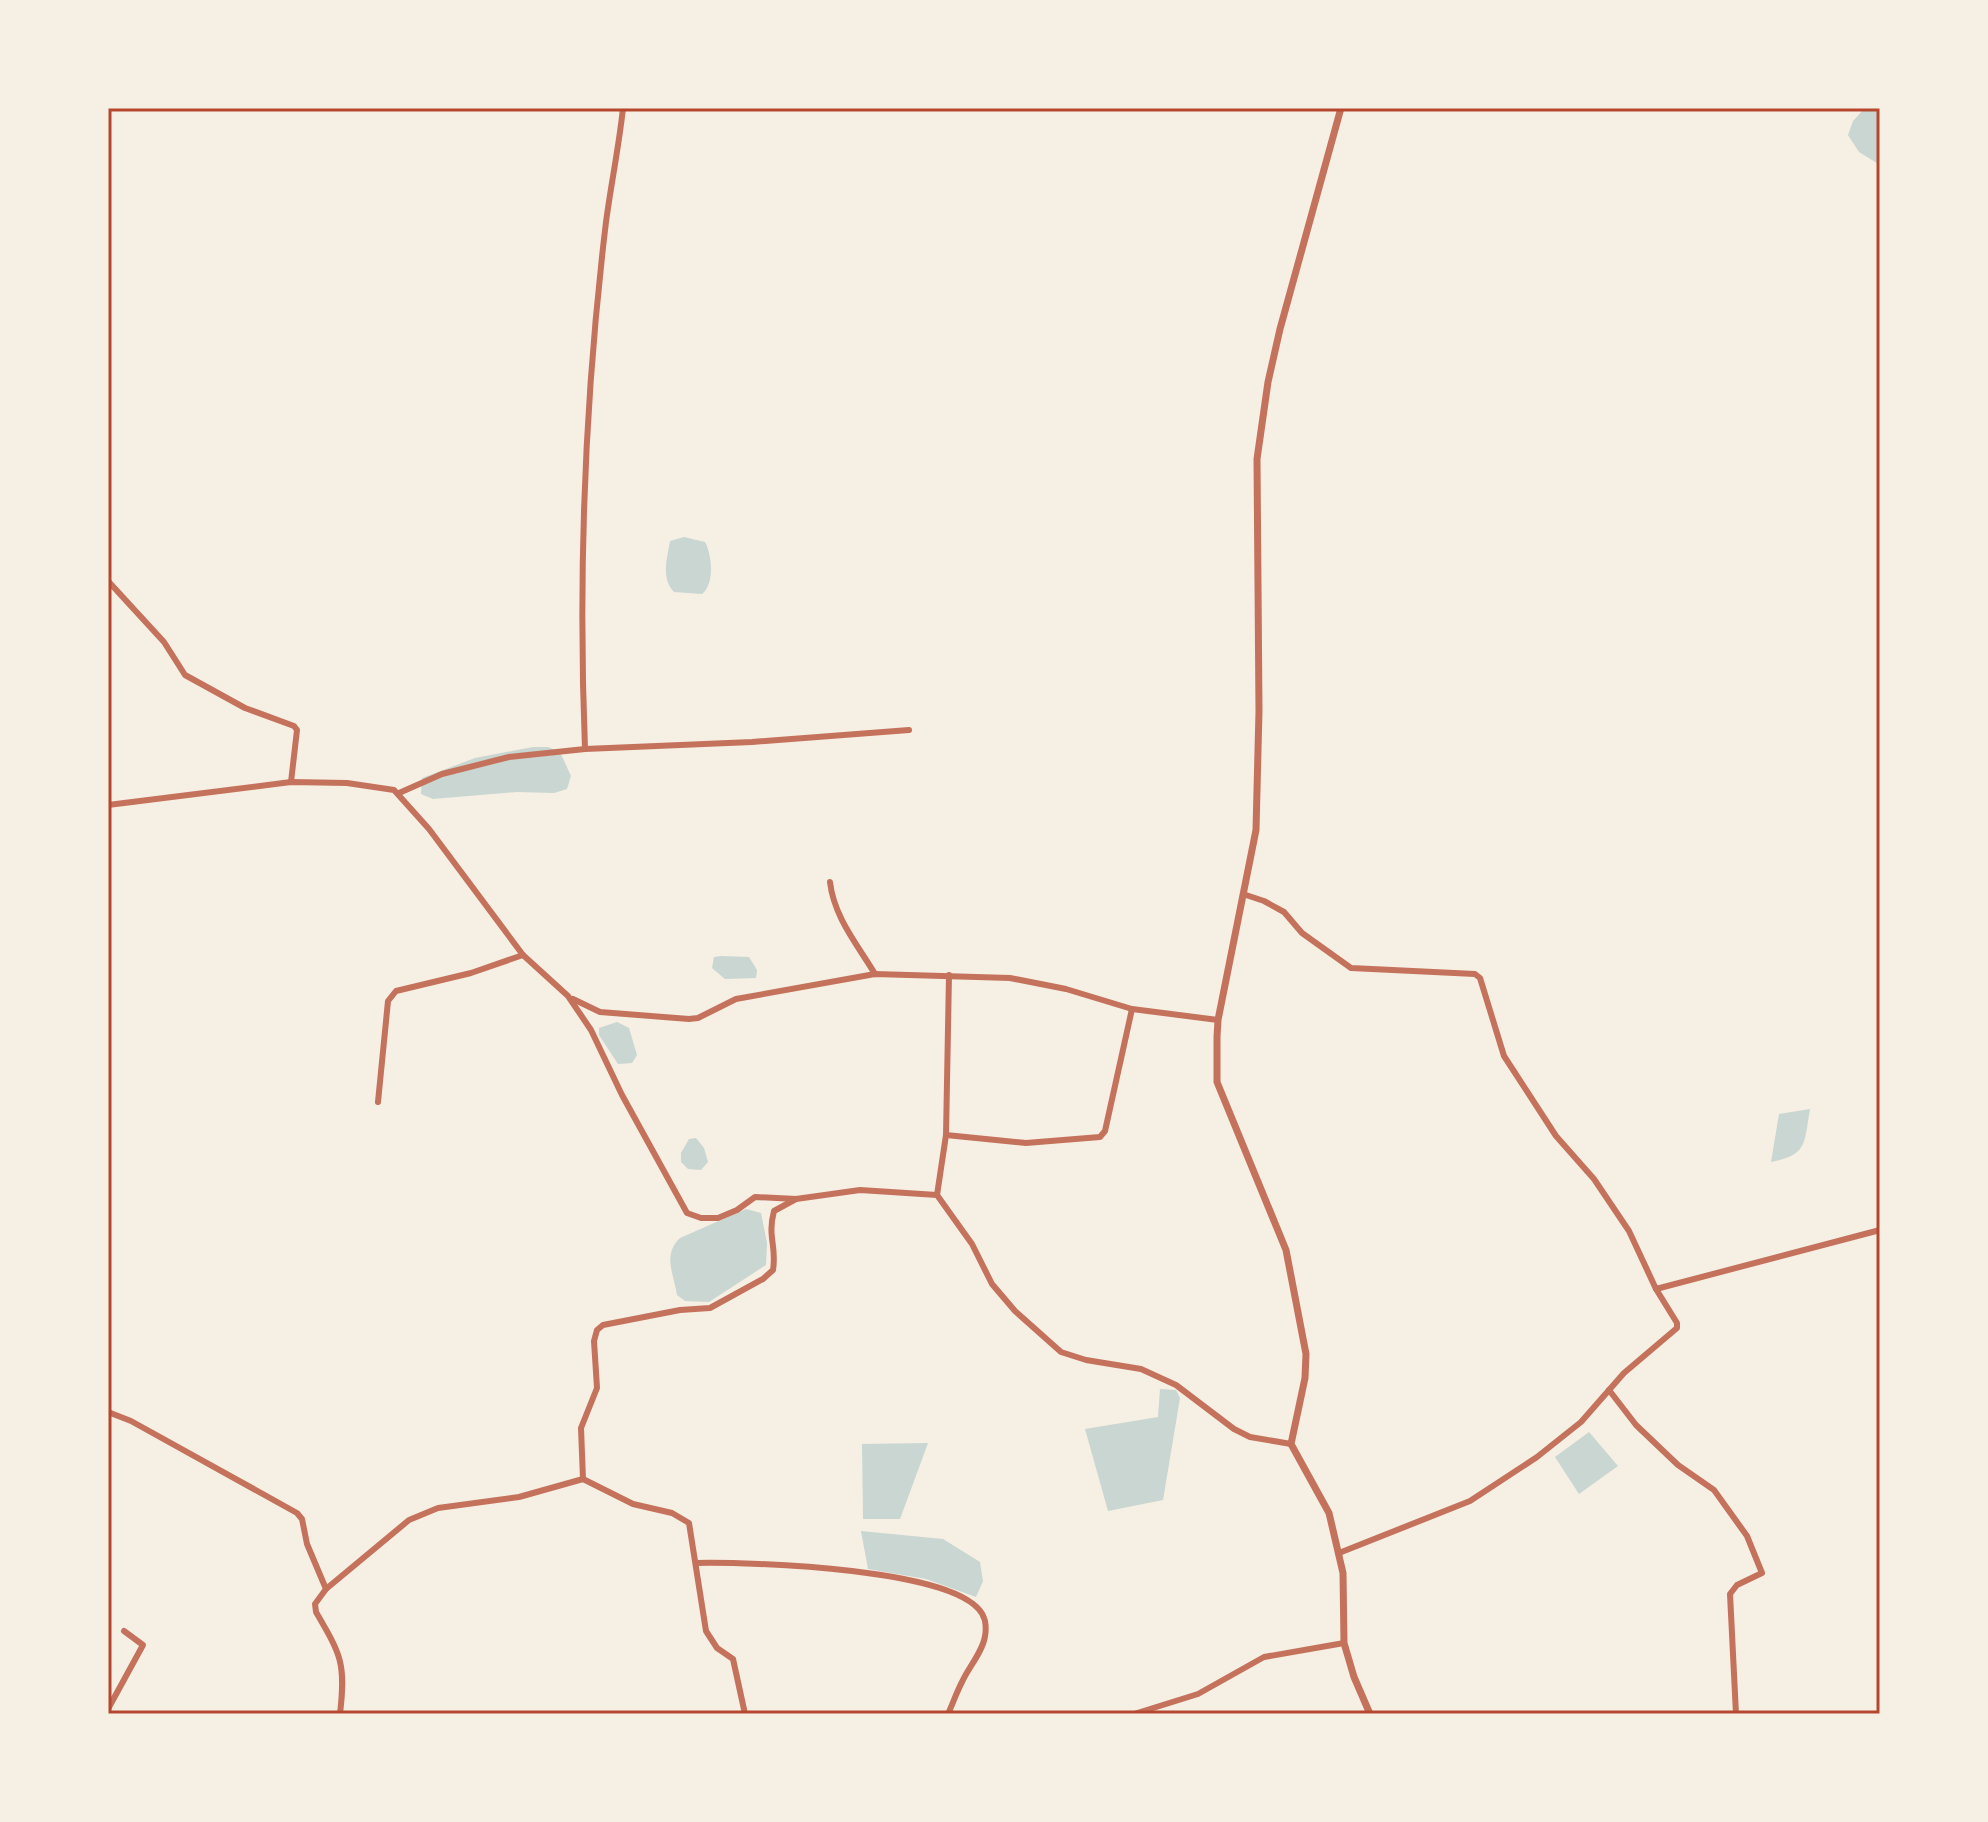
<svg xmlns="http://www.w3.org/2000/svg" width="1988" height="1822" viewBox="0 0 1988 1822" font-family="'Noto Sans',sans-serif">
<rect width="100%" height="100%" fill="#f6efe4"/>
<g fill="#c9d6d2">
<path d="M 1865,108 L 1880,108 L 1880,165 L 1859,152 L 1848,135 L 1853,121 Z"/>
<path d="M 684,537 L 705,542 C 712,555 715,584 702,594 L 674,592 C 661,578 667,559 670,541 Z"/>
<path d="M 533,747 L 548,747 L 560,752 L 571,776 L 567,789 L 554,793 L 517,792 L 433,799 L 421,794 L 422,778 L 475,758 Z"/>
<path d="M 721,956 L 749,957 L 757,970 L 756,978 L 725,979 L 712,968 L 714,957 Z"/>
<path d="M 617,1022 L 629,1028 L 637,1055 L 632,1063 L 618,1064 L 599,1035 L 599,1028 Z"/>
<path d="M 1810,1109 C 1804,1143 1808,1155 1771,1162 L 1779,1114 Z"/>
<path d="M 696,1138 L 704,1148 L 708,1162 L 701,1170 L 688,1169 L 681,1162 L 681,1153 L 689,1139 Z"/>
<path d="M 746,1209 L 761,1213 L 767,1243 L 766,1265 L 709,1302 L 685,1301 L 677,1295 C 674,1274 662,1255 680,1238 Z"/>
<path d="M 1160,1389 L 1176,1390 L 1180,1398 L 1163,1500 L 1108,1511 L 1085,1429 L 1158,1417 Z"/>
<path d="M 1589,1432 L 1618,1466 L 1579,1494 L 1555,1457 Z"/>
<path d="M 928,1443 L 900,1519 L 863,1519 L 862,1444 Z"/>
<path d="M 861,1531 L 943,1539 L 980,1562 L 983,1581 L 976,1597 L 926,1579 L 868,1569 Z"/>
</g>
<g fill="none" stroke-linecap="round" stroke-linejoin="round">
<g stroke="#c5725c" stroke-width="6">
<path d="M 108,581 L 164,642 L 185,675 L 245,708 L 294,726 L 297,730 L 291,782"/>
<path d="M 585,749 C 578,574 585,396 606,222 C 611,184 619,146 623,108"/>
<path d="M 399,793 L 442,774 L 509,757 L 585,749 L 752,742 L 909,730"/>
<path d="M 108,805 L 291,782 L 347,783 L 394,790 L 429,829 L 523,955 L 568,996 L 591,1030 L 622,1095 L 687,1213 L 701,1218 L 718,1218 L 737,1210 L 755,1197 L 796,1199 L 860,1190 L 937,1195 L 972,1244 L 992,1284 L 1015,1311 L 1061,1352 L 1086,1360 L 1141,1369 L 1176,1385 L 1234,1429 L 1250,1437 L 1291,1444"/>
<path d="M 830,882 C 834,917 857,944 875,974"/>
<path d="M 1243,894 L 1264,901 L 1284,912 L 1302,933 L 1351,968 L 1475,974 L 1480,978 L 1504,1056 L 1556,1136 L 1594,1179 L 1629,1231 L 1656,1289 L 1880,1230"/>
<path d="M 573,999 L 600,1012 L 689,1019 L 698,1018 L 736,999 L 875,974 L 1010,978 L 1066,989 L 1132,1009 L 1218,1020"/>
<path d="M 378,1102 L 388,1001 L 396,991 L 471,973 L 523,955"/>
<path d="M 946,1135 L 1026,1143 L 1100,1137 L 1105,1131 L 1132,1009"/>
<path d="M 937,1195 L 946,1135 L 949,975"/>
<path d="M 1609,1390 L 1636,1425 L 1678,1465 L 1714,1490 L 1747,1536 L 1762,1573 L 1737,1585 L 1730,1594 L 1736,1714"/>
<path d="M 108,1412 L 131,1421 L 297,1513 L 302,1519 L 307,1544 L 326,1589"/>
<path d="M 583,1479 L 581,1428 L 597,1388 L 594,1341 L 597,1330 L 603,1325 L 680,1310 L 710,1308 L 763,1279 L 773,1270 C 777,1246 767,1237 774,1211 L 796,1199"/>
<path d="M 1339,1553 L 1470,1501 L 1537,1457 L 1581,1422 L 1624,1373 L 1677,1328 L 1677,1323 L 1656,1289"/>
<path d="M 696,1563 C 745,1562 967,1567 984,1618 C 986,1622 986,1632 985,1636 C 983,1651 969,1667 963,1680 C 957,1691 953,1703 948,1714"/>
<path d="M 108,1709 L 143,1645 L 124,1631"/>
<path d="M 340,1714 C 346,1663 341,1655 316,1612 L 315,1604 L 326,1589 L 409,1520 L 438,1508 L 519,1497 L 583,1479 L 633,1504 L 672,1513 L 689,1523 L 706,1631 L 717,1648 L 733,1659 L 745,1714"/>
<path d="M 848,1714 L 914,1714"/>
<path d="M 1134,1714 L 1198,1694 L 1264,1657 L 1344,1643"/>
</g>
<path stroke="#c5725c" stroke-width="7" d="M 1341,108 L 1280,329 L 1268,382 L 1257,459 L 1259,711 L 1256,830 L 1218,1020 L 1217,1037 L 1217,1082 L 1286,1250 L 1306,1354 L 1305,1378 L 1291,1444 L 1329,1513 L 1343,1573 L 1344,1643 L 1354,1677 L 1370,1714"/>
</g>
<rect width="1988" height="1822" fill="none" stroke="#f6efe4" stroke-width="220"/>
<rect x="110" y="110" width="1768" height="1602" fill="none" stroke="#b5482f" stroke-width="3"/>
</svg>
